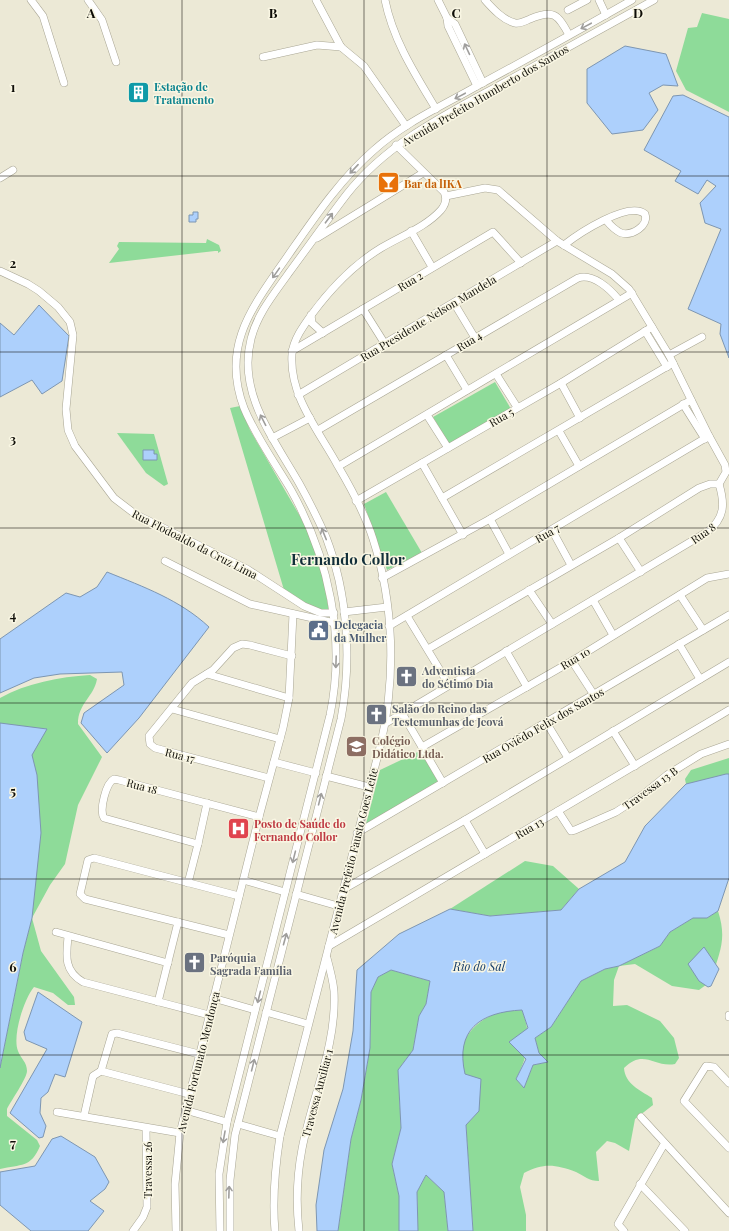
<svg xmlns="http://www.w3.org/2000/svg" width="729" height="1231" viewBox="0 0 729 1231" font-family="'Playfair Display',serif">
<rect width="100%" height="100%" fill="#ece9d6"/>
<g fill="#8edb99">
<path d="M 702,13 L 729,19 L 729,112 L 686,90 L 676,71 L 688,28 L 697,27 Z"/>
<path d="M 207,239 L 219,245 L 221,251 L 218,253 L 218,251 L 215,251 L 109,263 L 119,249 L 117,246 L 119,242 L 206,243 Z"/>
<path d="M 495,382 L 511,409 L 449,444 L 433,417 Z"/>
<path d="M 240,406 L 250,430 L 308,530 L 324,582 L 329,611 L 328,618 L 302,604 L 284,590 L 230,408 Z"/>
<path d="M 117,433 L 154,434 L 168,484 L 164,486 L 146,473 Z"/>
<path d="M 386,492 L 422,553 L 387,570 L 364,504 Z"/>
<path d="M 90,675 L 97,679 C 94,697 78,703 78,724 L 102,757 L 78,805 L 65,864 L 50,885 L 32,918 L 41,951 L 74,997 L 75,1005 L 68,1005 L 53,993 L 34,987 C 24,999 12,1036 18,1051 C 21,1059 27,1062 27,1071 C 27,1078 11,1101 7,1109 L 7,1116 L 37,1140 L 40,1146 C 31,1168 21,1164 0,1169 L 0,1068 L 23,953 L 32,918 L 0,901 L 0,698 C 27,683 59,677 90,675 Z"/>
<path d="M 420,751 L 439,782 L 366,824 L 380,770 Z"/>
<path d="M 729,758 L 729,774 L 686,784 L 685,779 L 691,770 Z"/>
<path d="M 525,861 L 553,866 L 579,889 L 561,910 L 490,916 L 450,909 Z"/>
<path d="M 718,911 C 727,939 720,951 712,977 L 710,982 L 699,990 L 672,986 L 635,964 L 619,966 L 614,980 L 613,1006 L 627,1005 L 660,1021 L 674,1038 L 679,1058 L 675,1064 C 654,1068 644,1048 624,1068 C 625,1084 640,1090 652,1098 L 653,1105 L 635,1119 L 629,1151 L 615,1143 L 607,1141 L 596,1152 L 599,1181 C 589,1181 584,1176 576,1172 C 555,1164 543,1163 524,1173 L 520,1187 L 526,1215 L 526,1231 L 473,1231 L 466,1125 L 479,1111 C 473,1095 463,1076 462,1058 C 460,1035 480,1018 501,1012 C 507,1010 515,1011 522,1010 C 532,1037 529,1053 516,1079 L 524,1088 L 533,1065 L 548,1062 L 539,1053 L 535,1038 L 551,1027 L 581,981 L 605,969 L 619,966 L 660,946 L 670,932 L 693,918 L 707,918 Z"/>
<path d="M 391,970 L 430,981 L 426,1004 L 419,1016 L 413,1050 L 398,1070 L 401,1128 L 392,1164 L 399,1196 L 399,1231 L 338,1231 L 351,1139 L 361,1100 L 370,1048 L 371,992 L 378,977 Z"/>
<path d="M 426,1175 L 444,1192 L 448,1231 L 418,1231 L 417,1192 Z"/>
</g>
<g fill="#add0fc" stroke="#7d96b2">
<path d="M 625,46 L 666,54 L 678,86 L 663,85 L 649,93 L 658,110 L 643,130 L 612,134 L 587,103 L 587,69 Z"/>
<path d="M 683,95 L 729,117 L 729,358 L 720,334 L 721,324 L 688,309 L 721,229 L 705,223 L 700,203 L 716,186 L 707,180 L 698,194 L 675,181 L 681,171 L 644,150 L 673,96 Z"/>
<path d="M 193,212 L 198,212 L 198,219 L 196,219 L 196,222 L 189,222 L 189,215 L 193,215 Z"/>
<path d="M 39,305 L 69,336 L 62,381 L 42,394 L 32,380 L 0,397 L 0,323 L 14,335 Z"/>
<path d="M 143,450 L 154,450 L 154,454 L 157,454 L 157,460 L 143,460 Z"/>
<path d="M 107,572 C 144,587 180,600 209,627 L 139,718 L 107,753 L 81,723 L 84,713 L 124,685 L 122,672 L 60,674 L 34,678 L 0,693 L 0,639 L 66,593 L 80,597 L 97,587 Z"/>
<path d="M 0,723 L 47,729 L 32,755 L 37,775 L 41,833 L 32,918 L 23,953 L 0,1068 Z"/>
<path d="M 726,774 L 729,774 L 729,878 L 718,911 L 707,918 L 693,918 L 670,932 L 660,946 L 619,966 L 605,969 L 581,981 L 551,1027 L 535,1038 L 539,1053 L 548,1062 L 533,1065 L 524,1088 L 516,1079 L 526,1059 L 509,1042 L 528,1028 L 522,1010 C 480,1012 455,1030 465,1074 L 481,1079 L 479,1111 L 466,1125 L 473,1231 L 448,1231 L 444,1192 L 426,1175 L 417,1192 L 418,1231 L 399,1231 L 399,1196 L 392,1164 L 401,1128 L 398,1070 L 413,1050 L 419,1016 L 426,1004 L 430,981 L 391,970 L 378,977 L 371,992 L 370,1048 L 361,1100 L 351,1139 L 338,1231 L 317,1231 L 316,1205 L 324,1150 L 343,1089 L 353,1031 L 357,970 L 399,934 L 450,909 L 490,916 L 561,910 L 579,889 L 625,862 L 645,826 L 686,784 Z"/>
<path d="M 704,947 L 719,969 L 711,986 L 708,987 L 699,981 L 688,964 Z"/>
<path d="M 38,992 L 82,1022 L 65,1077 L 55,1074 L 48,1092 L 41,1098 L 40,1113 L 46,1126 L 43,1137 L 39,1138 L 10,1113 L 47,1049 L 26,1040 L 24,1032 Z"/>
<path d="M 61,1136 L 95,1157 L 109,1182 L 105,1189 L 90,1201 L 104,1211 L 88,1231 L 31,1231 L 0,1205 L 0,1172 L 35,1166 L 52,1139 Z"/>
</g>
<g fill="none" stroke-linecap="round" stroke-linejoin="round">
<defs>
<g id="minor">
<path d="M 31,0 L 43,16 L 64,83"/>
<path d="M 88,0 L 102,20 L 116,62"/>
<path d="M 316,0 L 341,47 L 364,66 L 406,126"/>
<path d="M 385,0 C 393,40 415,74 436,109"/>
<path d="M 438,0 L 447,18 L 448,26 L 477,86"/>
<path d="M 485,0 C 493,9 503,20 515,23 C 521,24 525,21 530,19 C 553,9 558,14 569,35"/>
<path d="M 599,0 L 606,15"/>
<path d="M 568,10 L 587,0"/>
<path d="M 447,18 L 455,24 L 483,83"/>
<path d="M 263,57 L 317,45 L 341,47"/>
<path d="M 0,178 L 13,170"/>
<path d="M 446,196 L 485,188 L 498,190 L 557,241 L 612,274 L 629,289 L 669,355 L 709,436 L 725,465 L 726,472 L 719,484"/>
<path d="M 411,231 L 432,267"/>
<path d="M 317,238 L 423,173"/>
<path d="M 564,245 C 578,234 629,200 645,214 C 649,226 632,236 621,233 C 615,230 610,225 606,220"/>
<path d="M 0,271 L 28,284 L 39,291 L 58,307 L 70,322 L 73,335 L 66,409 L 68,430 L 75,446 L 114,498 L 135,514 L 247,569 L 304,606 L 321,613 L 334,613"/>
<path d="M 454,303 L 475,338"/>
<path d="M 363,309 L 385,344"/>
<path d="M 311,315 L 312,323 L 323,333"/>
<path d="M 645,331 L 667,367"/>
<path d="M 292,351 L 493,232 L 521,263"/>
<path d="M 446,355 L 467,390"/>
<path d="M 669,355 L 702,337"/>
<path d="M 496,374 L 517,407"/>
<path d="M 561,383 L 580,418"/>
<path d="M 298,395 L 557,241"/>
<path d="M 683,404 L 705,439"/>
<path d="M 427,415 L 448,448"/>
<path d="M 318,430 L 578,278 C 593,273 610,289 619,300"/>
<path d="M 559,431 L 579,466"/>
<path d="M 272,438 L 310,418"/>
<path d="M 422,463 L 463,535"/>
<path d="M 339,466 L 632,293"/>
<path d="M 442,498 L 673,363"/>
<path d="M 356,501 L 561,383 L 652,327"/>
<path d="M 490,519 L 509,554"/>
<path d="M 552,530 L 571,565"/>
<path d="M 619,538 L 641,572"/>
<path d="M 165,561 L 250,604 L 335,623"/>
<path d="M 382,578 L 490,519 L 691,400"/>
<path d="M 529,590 L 552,624"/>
<path d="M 680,595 L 703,630"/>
<path d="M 593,600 L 613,635"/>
<path d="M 344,612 L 387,607"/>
<path d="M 407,616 L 449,685"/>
<path d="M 389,626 L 709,436"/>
<path d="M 679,644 L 700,679"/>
<path d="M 428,649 L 619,538 L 699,488 L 710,484 L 719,484"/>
<path d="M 506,651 L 527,687"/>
<path d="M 572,661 L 594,695"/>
<path d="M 207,674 L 289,698"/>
<path d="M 172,709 L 280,739"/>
<path d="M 402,713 L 443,783"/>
<path d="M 546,722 L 568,758"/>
<path d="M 386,723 L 707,532 C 725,518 725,504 719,484"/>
<path d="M 613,731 L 635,766"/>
<path d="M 422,747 L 572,661 L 707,578 L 729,574"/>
<path d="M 274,762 L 316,773"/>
<path d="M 326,776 L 369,787"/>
<path d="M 269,778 L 155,748 L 150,744 L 149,736 L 192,683 L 213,670 L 233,648 L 242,644 L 250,645 L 292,656"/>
<path d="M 558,811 L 571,831 L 575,830 L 616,812 L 645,793 L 667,775 L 701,754 L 729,744"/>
<path d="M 465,820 L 485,854"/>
<path d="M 357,833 L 729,615"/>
<path d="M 198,844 L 104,818 C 99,810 106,783 114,779 L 119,780 L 259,817"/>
<path d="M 243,880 L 285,892"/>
<path d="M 188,883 L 198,844 L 207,803"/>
<path d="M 344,889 L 465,820 L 729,662"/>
<path d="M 296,894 L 338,906"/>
<path d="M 56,932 L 168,963"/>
<path d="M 229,935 L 85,899 L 80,894 L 88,860 L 94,858 L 239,896"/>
<path d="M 68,937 C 66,956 64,971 83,982 L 209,1015"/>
<path d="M 329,946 L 729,710"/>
<path d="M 213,998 L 255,1010"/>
<path d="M 158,1002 L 178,922"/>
<path d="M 266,1012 L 308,1024"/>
<path d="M 729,1015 L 729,1017"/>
<path d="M 729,1083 L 714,1067 L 706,1066 L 684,1101 L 729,1148"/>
<path d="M 189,1094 L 101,1071 L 112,1034 L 117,1033 L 199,1054"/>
<path d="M 185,1110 L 227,1122"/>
<path d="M 57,1112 L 180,1133"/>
<path d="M 84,1116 L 93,1076 L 101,1071"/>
<path d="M 641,1117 L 729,1213"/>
<path d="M 238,1124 L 280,1136"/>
<path d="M 640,1184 L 685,1231"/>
<path d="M 133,1231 L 143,1217 L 147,1207 L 146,1128"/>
<path d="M 176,1231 L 175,1184 L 180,1133 L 259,817 L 283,728 L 289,698 L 293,614"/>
<path d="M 220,1231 L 219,1174 L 227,1122 L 330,715 C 346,638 329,558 291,490 C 275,463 256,437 244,408 C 222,350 248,313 280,267 C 309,226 336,183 374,150 C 404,123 442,106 477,86 C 529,58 581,29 632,0"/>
<path d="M 230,1231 L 230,1180 L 235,1135 L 341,719 C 352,660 348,594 326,537 C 318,519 309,501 299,483 C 274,439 237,393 251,339 C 257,314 274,294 288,274 C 308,247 327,220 347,194 C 389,141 449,113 507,81 C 556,54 605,27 654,0"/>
<path d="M 275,1231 C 272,1198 275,1168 280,1136 L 381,743 C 396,677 394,604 373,539 C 365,514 351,488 338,466 C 319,431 289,396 292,354 C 293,340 304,325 312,314 C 332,287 353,265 381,248 C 401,236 426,227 441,210 C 446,204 447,198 444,192 L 396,145"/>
<path d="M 299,1231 C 296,1204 297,1175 302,1149 C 312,1096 337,1046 334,991 C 333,980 330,969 327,958"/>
<path d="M 624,1231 L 618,1224 L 663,1146 L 666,1145"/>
</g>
</defs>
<use href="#minor" stroke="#a9a694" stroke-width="8"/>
<use href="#minor" stroke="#fff" stroke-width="7"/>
</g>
<defs><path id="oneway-shaft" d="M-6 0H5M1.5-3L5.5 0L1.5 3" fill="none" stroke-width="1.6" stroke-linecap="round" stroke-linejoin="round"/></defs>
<g stroke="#9f9e9c">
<use href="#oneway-shaft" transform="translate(586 26) rotate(152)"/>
<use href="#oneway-shaft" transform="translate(467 49) rotate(-115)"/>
<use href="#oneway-shaft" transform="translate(460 96) rotate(152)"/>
<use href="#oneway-shaft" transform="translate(354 169) rotate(133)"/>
<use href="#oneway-shaft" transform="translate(329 218) rotate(-53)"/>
<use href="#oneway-shaft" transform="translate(276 273) rotate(125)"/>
<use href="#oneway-shaft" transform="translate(263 420) rotate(-117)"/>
<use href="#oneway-shaft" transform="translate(324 534) rotate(-112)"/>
<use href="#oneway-shaft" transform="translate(336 662) rotate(92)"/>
<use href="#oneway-shaft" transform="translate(320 799) rotate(-76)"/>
<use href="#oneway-shaft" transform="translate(294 857) rotate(104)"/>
<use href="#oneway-shaft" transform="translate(285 939) rotate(-75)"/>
<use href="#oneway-shaft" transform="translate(259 997) rotate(104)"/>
<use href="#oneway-shaft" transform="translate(253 1065) rotate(-76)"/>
<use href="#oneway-shaft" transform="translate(224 1137) rotate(100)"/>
<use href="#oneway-shaft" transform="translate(229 1192) rotate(-88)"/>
</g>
<path fill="none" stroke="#0e0d07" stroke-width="1" stroke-opacity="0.55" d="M 182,0 L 182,1231M 364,0 L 364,1231M 547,0 L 547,1231M 0,176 L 729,176M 0,352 L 729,352M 0,528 L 729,528M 0,703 L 729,703M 0,879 L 729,879M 0,1055 L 729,1055"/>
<defs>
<symbol id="building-square" viewBox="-11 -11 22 22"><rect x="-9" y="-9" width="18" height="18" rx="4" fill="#0f9aa8" stroke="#f9f6e3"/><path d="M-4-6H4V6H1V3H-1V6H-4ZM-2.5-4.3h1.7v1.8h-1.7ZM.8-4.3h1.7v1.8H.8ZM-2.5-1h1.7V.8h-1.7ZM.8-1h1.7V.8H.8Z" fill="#fff"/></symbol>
<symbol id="bar-square" viewBox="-11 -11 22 22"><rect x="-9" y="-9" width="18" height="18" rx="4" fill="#e8710a" stroke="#f9f6e3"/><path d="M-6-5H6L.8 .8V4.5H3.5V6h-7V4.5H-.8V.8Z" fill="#fff"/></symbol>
<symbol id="civic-square" viewBox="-11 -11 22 22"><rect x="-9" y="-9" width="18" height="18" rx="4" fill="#5c6f8a" stroke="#f9f6e3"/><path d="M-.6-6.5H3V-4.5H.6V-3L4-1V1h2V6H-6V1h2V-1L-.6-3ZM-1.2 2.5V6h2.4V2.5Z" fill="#fff"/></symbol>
<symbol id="church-square" viewBox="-11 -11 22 22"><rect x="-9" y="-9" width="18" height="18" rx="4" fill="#6b7280" stroke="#f9f6e3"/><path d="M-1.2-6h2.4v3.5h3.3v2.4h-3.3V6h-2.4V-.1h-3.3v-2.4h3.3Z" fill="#fff"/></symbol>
<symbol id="school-square" viewBox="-11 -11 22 22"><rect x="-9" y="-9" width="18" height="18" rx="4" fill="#8d6e63" stroke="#f9f6e3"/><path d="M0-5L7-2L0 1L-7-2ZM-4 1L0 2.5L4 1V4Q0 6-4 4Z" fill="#fff"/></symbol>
<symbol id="hospital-square" viewBox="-11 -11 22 22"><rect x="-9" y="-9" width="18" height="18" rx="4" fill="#e0444e" stroke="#f9f6e3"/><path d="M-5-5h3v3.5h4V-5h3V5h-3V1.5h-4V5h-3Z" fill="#fff"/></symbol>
</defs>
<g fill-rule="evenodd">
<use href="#building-square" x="126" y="80" width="25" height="25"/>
<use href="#bar-square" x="376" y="170" width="25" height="25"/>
<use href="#civic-square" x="306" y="618" width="25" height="25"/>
<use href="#church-square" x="394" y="664" width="25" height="25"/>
<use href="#church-square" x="364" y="702" width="25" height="25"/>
<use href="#school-square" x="344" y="734" width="25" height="25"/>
<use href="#hospital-square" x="226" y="816" width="25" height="25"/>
<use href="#church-square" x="182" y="950" width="25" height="25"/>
</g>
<g text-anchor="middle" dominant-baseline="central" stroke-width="3" stroke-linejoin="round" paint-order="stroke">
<g font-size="11" font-weight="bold" fill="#0d838f" stroke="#f9f6e3" text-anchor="start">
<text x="154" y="86">Estação de<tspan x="154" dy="13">Tratamento</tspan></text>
</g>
<g font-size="11" fill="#0e0d07" stroke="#f9f6e3">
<text transform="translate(485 95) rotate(-30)">Avenida Prefeito Humberto dos Santos</text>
<text transform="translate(410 281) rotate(-31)">Rua 2</text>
<text transform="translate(428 318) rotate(-31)">Rua Presidente Nelson Mandela</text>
<text transform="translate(469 341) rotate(-31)">Rua 4</text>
<text transform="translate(501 417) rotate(-30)">Rua 5</text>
<text transform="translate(547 533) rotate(-30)">Rua 7</text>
<text transform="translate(703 533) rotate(-35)">Rua 8</text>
<text transform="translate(195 544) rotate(27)">Rua Flodoaldo da Cruz Lima</text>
<text transform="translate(575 658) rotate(-31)">Rua 10</text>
<text transform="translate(543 725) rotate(-30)">Rua Oviêdo Felix dos Santos</text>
<text transform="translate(180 755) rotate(14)">Rua 17</text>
<text transform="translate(142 786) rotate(15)">Rua 18</text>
<text transform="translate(650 788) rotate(-36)">Travessa 13 B</text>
<text transform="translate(529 828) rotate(-30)">Rua 13</text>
<text transform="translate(353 851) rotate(-76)">Avenida Prefeito Fausto Goes Leite</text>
<text transform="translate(198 1062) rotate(-76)">Avenida Fortunato Mendonça</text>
<text transform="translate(317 1093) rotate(-75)">Travessa Auxiliar 1</text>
<text transform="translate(147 1170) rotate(-90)">Travessa 26</text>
</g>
<g font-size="11" font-weight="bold" fill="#c56008" stroke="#f9f6e3" text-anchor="start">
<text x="404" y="183">Bar da lIKA</text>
</g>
<g font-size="11" font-weight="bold" fill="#4e5e75" stroke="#f9f6e3" text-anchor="start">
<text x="334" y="624">Delegacia<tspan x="334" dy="13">da Mulher</tspan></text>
</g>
<g font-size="11" font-weight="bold" fill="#5b616d" stroke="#f9f6e3" text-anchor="start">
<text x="422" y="670">Adventista<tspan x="422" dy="13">do Sétimo Dia</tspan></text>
<text x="392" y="708">Salão do Reino das<tspan x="392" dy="13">Testemunhas de Jeová</tspan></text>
<text x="210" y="957">Paróquia<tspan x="210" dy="13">Sagrada Família</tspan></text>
</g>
<g font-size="11" font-weight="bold" fill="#785e54" stroke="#f9f6e3" text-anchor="start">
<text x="372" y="740">Colégio<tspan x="372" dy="13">Didático Ltda.</tspan></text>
</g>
<g font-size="11" font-weight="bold" fill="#be3a42" stroke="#f9f6e3" text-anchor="start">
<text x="254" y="823">Posto de Saúde do<tspan x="254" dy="13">Fernando Collor</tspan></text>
</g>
<g font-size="12" font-style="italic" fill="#143c69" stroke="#f9f6e3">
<text x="479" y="966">Rio do Sal</text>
</g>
<g font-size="15" font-weight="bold" fill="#112e39" stroke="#f9f6e3">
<text x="348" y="559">Fernando Collor</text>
</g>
</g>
<g font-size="13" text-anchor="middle" font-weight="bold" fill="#0e0d07" stroke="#f9f6e3" stroke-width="3" stroke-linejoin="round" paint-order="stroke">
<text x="91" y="18">A</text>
<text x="273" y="18">B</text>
<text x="456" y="18">C</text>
<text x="638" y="18">D</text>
<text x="13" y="92">1</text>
<text x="13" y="268">2</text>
<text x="13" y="444">3</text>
<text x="13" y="620">4</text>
<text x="13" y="796">5</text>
<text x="13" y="972">6</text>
<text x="13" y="1148">7</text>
</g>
</svg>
